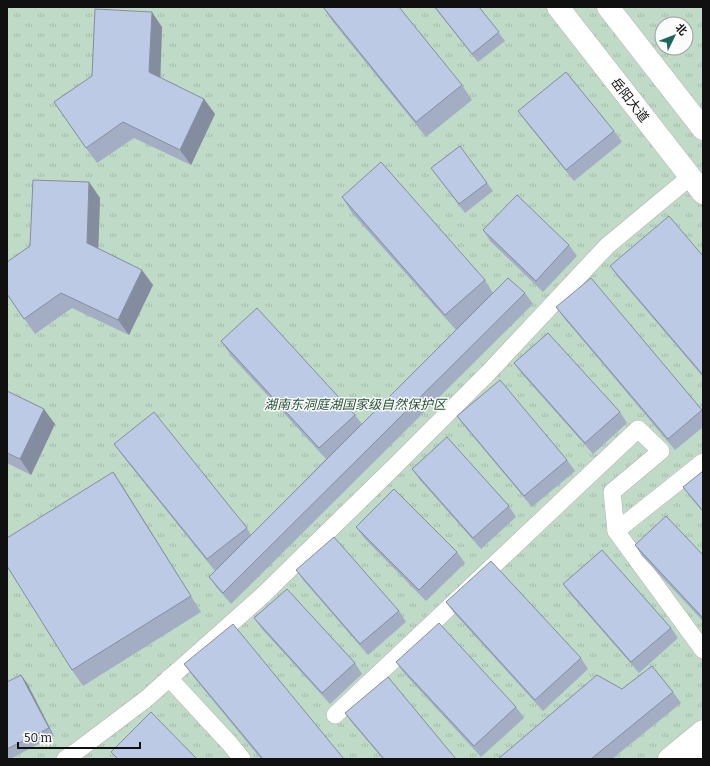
<svg xmlns="http://www.w3.org/2000/svg" width="710" height="766" viewBox="0 0 710 766" font-family="Bitter,'Noto Sans SC',serif">
<defs>
<pattern id="park-tufts" width="24" height="20" patternUnits="userSpaceOnUse"><rect width="24" height="20" fill="#bfdac6"/><path d="M3 7l-1-3M5 7V3M7 7l1-3M15 17l-1-3M17 17v-4M19 17l1-3" fill="none" stroke="#a3baa9"/></pattern>
</defs>
<rect width="100%" height="100%" fill="#edeeef"/>
<path fill="url(#park-tufts)" fill-rule="evenodd" d="M 7,7 L 703,7 L 703,759 L 7,759 ZM 662,24 L 686,24 L 686,48 L 662,48 Z"/>
<g fill="none" stroke-linecap="round" stroke-linejoin="round">
<defs>
<g id="minor">
<path d="M 703,462 L 616,531 L 703,650"/>
<path d="M 169,678 L 230,744 L 242,759"/>
<path d="M 335,715 L 638,429 L 661,451 L 612,492 L 616,531"/>
<path d="M 65,759 L 77,751 L 146,699 L 262,596 L 397,464 L 488,373 L 607,246 L 690,177"/>
</g>
<g id="primary">
<path d="M 558,7 L 703,193"/>
<path d="M 608,7 L 703,129"/>
<path d="M 669,759 L 703,731"/>
<path d="M 696,759 L 703,754"/>
</g>
</defs>
<use href="#minor" stroke="#b3b3b4" stroke-width="18"/>
<use href="#primary" stroke="#b3b3b4" stroke-width="23"/>
<use href="#minor" stroke="#fff" stroke-width="17"/>
<use href="#primary" stroke="#fff" stroke-width="22"/>
</g>
<g fill="#a3aec5">
<path d="M 323,7 L 462,85 L 472,100 L 426,137 L 333,22 Z"/>
<path d="M 434,7 L 479,7 L 505,41 L 478,62 Z"/>
<path d="M 162,27 L 160,78 L 204,99 L 215,114 L 191,165 L 134,138 L 97,163 L 86,148 Z"/>
<path d="M 518,111 L 614,131 L 622,142 L 574,181 L 526,122 Z"/>
<path d="M 431,168 L 487,183 L 493,191 L 465,213 Z"/>
<path d="M 89,182 L 100,198 L 98,248 L 153,285 L 129,335 L 72,308 L 35,334 L 7,294 L 30,246 Z"/>
<path d="M 342,197 L 485,280 L 493,293 L 525,293 L 533,304 L 231,604 L 217,588 L 209,577 L 215,571 L 125,459 L 114,444 L 247,528 L 251,535 L 326,459 L 232,357 L 221,341 L 355,415 L 362,424 L 456,330 L 352,213 Z"/>
<path d="M 483,230 L 569,245 L 577,256 L 543,292 L 490,241 Z"/>
<path d="M 703,256 L 703,377 L 618,277 L 610,266 Z"/>
<path d="M 556,307 L 702,410 L 703,412 L 703,427 L 675,450 L 564,318 Z"/>
<path d="M 514,363 L 620,412 L 627,423 L 593,454 L 522,374 Z"/>
<path d="M 7,391 L 55,424 L 31,475 L 7,463 Z"/>
<path d="M 457,416 L 567,460 L 575,471 L 532,507 L 465,427 Z"/>
<path d="M 412,469 L 509,506 L 516,517 L 481,549 L 420,480 Z"/>
<path d="M 703,471 L 703,512 L 691,498 L 683,487 Z"/>
<path d="M 123,487 L 201,612 L 83,686 L 72,670 Z"/>
<path d="M 356,527 L 457,552 L 465,563 L 426,601 L 364,538 Z"/>
<path d="M 635,545 L 703,555 L 703,621 L 642,556 Z"/>
<path d="M 296,570 L 399,611 L 406,622 L 368,655 L 304,581 Z"/>
<path d="M 563,584 L 671,628 L 678,638 L 639,673 L 571,595 Z"/>
<path d="M 446,602 L 581,658 L 588,669 L 543,711 L 454,613 Z"/>
<path d="M 254,618 L 355,663 L 362,674 L 330,704 L 262,629 Z"/>
<path d="M 396,662 L 516,707 L 524,718 L 481,757 L 404,673 Z"/>
<path d="M 184,664 L 344,759 L 261,759 L 192,675 Z"/>
<path d="M 7,682 L 27,683 L 54,736 L 10,759 L 7,759 Z"/>
<path d="M 622,689 L 673,692 L 681,703 L 612,759 L 498,759 Z"/>
<path d="M 345,713 L 456,759 L 383,759 L 353,724 Z"/>
</g>
<g fill="#848da0">
<path d="M 152,12 L 162,27 L 160,88 L 149,72 Z"/>
<path d="M 204,99 L 215,114 L 191,165 L 180,150 Z"/>
<path d="M 89,182 L 100,198 L 98,258 L 87,243 Z"/>
<path d="M 142,270 L 153,285 L 129,335 L 118,320 Z"/>
<path d="M 44,409 L 55,424 L 31,475 L 20,459 Z"/>
<path d="M 113,472 L 123,487 L 201,612 L 191,596 Z"/>
<path d="M 21,675 L 27,683 L 54,736 L 49,728 Z"/>
</g>
<g fill="#bdcae5" stroke="#848da0">
<path d="M 323,7 L 399,7 L 462,85 L 416,122 Z"/>
<path d="M 435,7 L 479,7 L 499,32 L 472,54 Z"/>
<path d="M 95,9 L 152,12 L 149,72 L 204,99 L 180,150 L 123,122 L 86,148 L 54,102 L 92,76 Z"/>
<path d="M 566,72 L 614,131 L 566,170 L 518,111 Z"/>
<path d="M 460,146 L 487,183 L 459,204 L 431,168 Z"/>
<path d="M 381,162 L 485,280 L 445,315 L 342,197 Z"/>
<path d="M 33,180 L 89,182 L 87,243 L 142,270 L 118,320 L 61,293 L 24,319 L 7,294 L 7,262 L 30,246 Z"/>
<path d="M 517,195 L 569,245 L 536,281 L 483,230 Z"/>
<path d="M 669,216 L 703,256 L 703,375 L 610,266 Z"/>
<path d="M 508,278 L 525,293 L 223,593 L 209,577 Z"/>
<path d="M 591,278 L 702,410 L 668,439 L 556,307 Z"/>
<path d="M 257,308 L 355,415 L 319,448 L 221,341 Z"/>
<path d="M 548,333 L 620,412 L 585,443 L 514,363 Z"/>
<path d="M 500,380 L 567,460 L 524,496 L 457,416 Z"/>
<path d="M 7,391 L 44,409 L 20,459 L 7,453 Z"/>
<path d="M 154,412 L 247,528 L 207,559 L 114,444 Z"/>
<path d="M 447,437 L 509,506 L 473,538 L 412,469 Z"/>
<path d="M 703,471 L 703,511 L 683,487 Z"/>
<path d="M 113,472 L 191,596 L 72,670 L 7,566 L 7,538 Z"/>
<path d="M 394,489 L 457,552 L 419,590 L 356,527 Z"/>
<path d="M 666,516 L 703,555 L 703,618 L 635,545 Z"/>
<path d="M 334,537 L 399,611 L 360,644 L 296,570 Z"/>
<path d="M 602,550 L 671,628 L 631,662 L 563,584 Z"/>
<path d="M 491,561 L 581,658 L 535,700 L 446,602 Z"/>
<path d="M 287,589 L 355,663 L 322,693 L 254,618 Z"/>
<path d="M 439,623 L 516,707 L 474,746 L 396,662 Z"/>
<path d="M 233,624 L 344,759 L 263,759 L 184,664 Z"/>
<path d="M 652,666 L 673,692 L 591,759 L 498,759 L 597,675 L 622,689 Z"/>
<path d="M 21,675 L 49,728 L 7,749 L 7,682 Z"/>
<path d="M 388,677 L 456,759 L 384,759 L 345,713 Z"/>
<path d="M 151,712 L 197,759 L 118,759 L 111,752 Z"/>
</g>
<g text-anchor="middle" dominant-baseline="central" stroke-width="3" stroke-linejoin="round" paint-order="stroke">
<g font-size="13" fill="#101011" stroke="#fbfbfc">
<text transform="translate(630 100) rotate(52)">岳阳大道</text>
</g>
<g font-size="13" font-style="italic" fill="#245335" stroke="#fbfbfc">
<text x="355" y="404">湖南东洞庭湖国家级自然保护区</text>
</g>
</g>
<rect width="710" height="766" fill="none" stroke="#101011" stroke-width="16"/>
<g transform="translate(674 36) rotate(47)"><circle r="19" fill="#fbfbfc" stroke="#9d9d9e"/>
<path d="M0-3L7 15L0 10L-7 15Z" fill="#1d665d"/>
<text y="-6" font-size="11" font-weight="bold" text-anchor="middle" fill="#101011">北</text>
</g>
<path d="M18 742v6h122v-6" fill="none" stroke="#101011" stroke-width="2"/>
<text x="24" y="742" font-size="12" fill="#101011" stroke="#fbfbfc" stroke-width="3" paint-order="stroke">50 m</text>
</svg>
